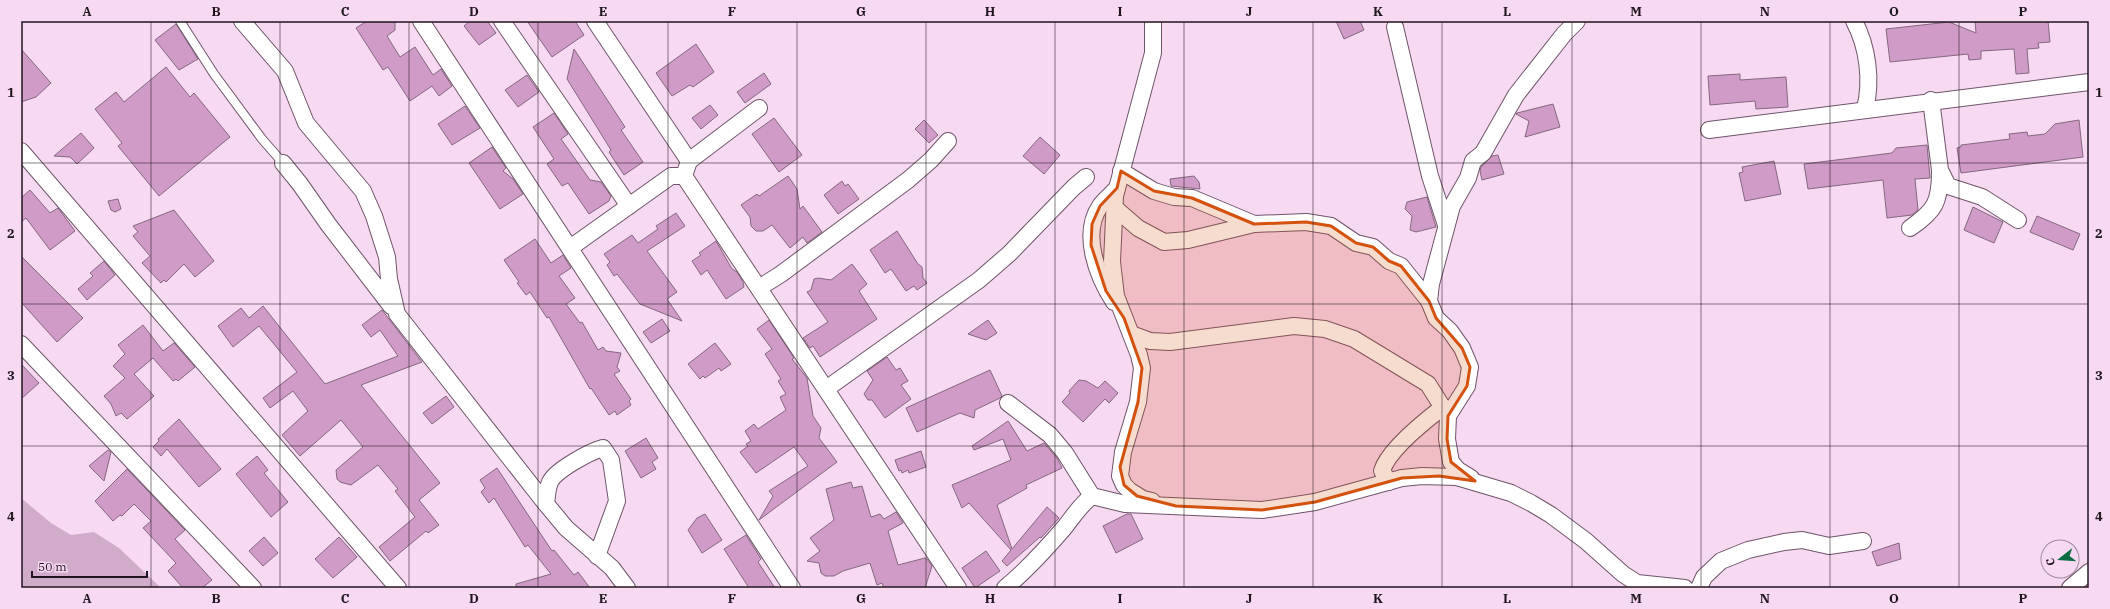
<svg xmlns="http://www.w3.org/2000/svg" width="2110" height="609" viewBox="0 0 2110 609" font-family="'IBM Plex Serif',serif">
<rect width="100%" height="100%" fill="#f8d9f2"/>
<path fill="#d1abca" d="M 21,498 L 51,523 L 71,535 L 94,532 L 119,548 L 161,588 L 21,588 Z"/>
<g fill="#d19bc8" stroke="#83687e">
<path d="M 367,21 L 395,21 L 395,30 L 387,36 L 400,57 L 415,47 L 433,75 L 441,69 L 452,86 L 439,96 L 432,86 L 410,101 L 388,67 L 383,70 L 356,28 Z"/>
<path d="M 470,21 L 487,21 L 496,33 L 479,45 L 464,26 Z"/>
<path d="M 527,21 L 575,21 L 584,35 L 552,57 Z"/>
<path d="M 1336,21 L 1360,21 L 1364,30 L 1344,39 Z"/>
<path d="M 1975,21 L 2048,21 L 2050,42 L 2038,43 L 2039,48 L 2027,49 L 2029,73 L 2016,74 L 2014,49 L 1981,51 L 1981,59 L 1969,60 L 1968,54 L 1890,62 L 1886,29 L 1949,22 L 1976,33 Z"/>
<path d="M 176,24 L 198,59 L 179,70 L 155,40 Z"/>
<path d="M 696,44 L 714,72 L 693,87 L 690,85 L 672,96 L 656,73 Z"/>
<path d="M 21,49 L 51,83 L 36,97 L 21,102 Z"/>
<path d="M 574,49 L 625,127 L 621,130 L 643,162 L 624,175 L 609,152 L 611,150 L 567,79 Z"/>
<path d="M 166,67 L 190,97 L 194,93 L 230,137 L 159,196 L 118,146 L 122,143 L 95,109 L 116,92 L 124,102 Z"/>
<path d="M 764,73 L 771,84 L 745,103 L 737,92 Z"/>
<path d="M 1740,74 L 1740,80 L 1786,77 L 1788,107 L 1756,109 L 1755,101 L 1710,105 L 1708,76 Z"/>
<path d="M 527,75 L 539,92 L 518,107 L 505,90 Z"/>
<path d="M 1553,104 L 1560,127 L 1525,137 L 1529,121 L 1516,114 L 1517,113 Z"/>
<path d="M 710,105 L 718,115 L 701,129 L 692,118 Z"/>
<path d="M 465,106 L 480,128 L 452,145 L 438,124 Z"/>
<path d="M 554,113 L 568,134 L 561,139 L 590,180 L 601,182 L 611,196 L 609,201 L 589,214 L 568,183 L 562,186 L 547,164 L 554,159 L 533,127 Z"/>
<path d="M 774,118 L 802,155 L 779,172 L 752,134 Z"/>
<path d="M 924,120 L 938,135 L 929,143 L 915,129 Z"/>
<path d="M 2079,120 L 2083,157 L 1961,173 L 1957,148 L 1961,147 L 1961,145 L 2010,139 L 2009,134 L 2027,132 L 2028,136 L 2045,134 L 2055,124 Z"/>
<path d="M 81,133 L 94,148 L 77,164 L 70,157 L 54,156 Z"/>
<path d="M 1040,137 L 1060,155 L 1044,174 L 1023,156 Z"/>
<path d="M 1927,145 L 1930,178 L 1915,179 L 1918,210 L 1912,215 L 1887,218 L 1883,180 L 1808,189 L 1804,164 L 1892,153 L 1896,148 Z"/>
<path d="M 492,147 L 506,168 L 503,171 L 513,179 L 523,194 L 500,209 L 469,163 Z"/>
<path d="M 1498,155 L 1504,174 L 1482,180 L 1480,171 L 1481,167 L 1492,156 Z"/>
<path d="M 1774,161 L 1781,194 L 1745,201 L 1739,173 L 1743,172 L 1742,167 Z"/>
<path d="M 788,176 L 797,189 L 800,209 L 803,206 L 822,232 L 807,243 L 803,237 L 790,248 L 772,225 L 763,231 L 756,231 L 751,226 L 750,217 L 741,205 L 757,194 L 759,196 Z"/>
<path d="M 1194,176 L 1199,182 L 1200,189 L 1171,186 L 1170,179 Z"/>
<path d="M 842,181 L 845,186 L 848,184 L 859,199 L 838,214 L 824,195 Z"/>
<path d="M 30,190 L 50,213 L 58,208 L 75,231 L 50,250 L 26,218 L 21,222 L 21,198 Z"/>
<path d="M 1427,197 L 1436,227 L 1416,232 L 1410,230 L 1412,216 L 1405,209 L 1407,202 Z"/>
<path d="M 118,199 L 121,209 L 115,212 L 111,210 L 108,201 Z"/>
<path d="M 1973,207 L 2003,222 L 1994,243 L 1964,230 Z"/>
<path d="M 174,210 L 214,261 L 195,277 L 184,264 L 166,282 L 164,280 L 161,283 L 142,263 L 150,256 L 133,236 L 138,232 L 133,226 Z"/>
<path d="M 676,213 L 685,226 L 647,251 L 677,292 L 667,299 L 682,321 L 640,304 L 617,274 L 614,276 L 607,265 L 610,262 L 604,254 L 632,235 L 638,243 L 658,229 L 656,226 Z"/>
<path d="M 2037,216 L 2080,234 L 2073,250 L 2030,232 Z"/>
<path d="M 897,231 L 918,264 L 922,267 L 923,278 L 927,283 L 917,290 L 914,286 L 906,291 L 891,269 L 885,273 L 870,250 Z"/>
<path d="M 535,239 L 551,263 L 563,255 L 571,268 L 559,276 L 575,298 L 566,304 L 580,323 L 582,322 L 598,350 L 603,347 L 606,351 L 621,353 L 617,367 L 620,371 L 614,374 L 631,399 L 629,401 L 631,405 L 617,415 L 615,411 L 609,415 L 591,388 L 590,389 L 549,317 L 547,318 L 530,292 L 526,295 L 517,283 L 519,282 L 504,260 Z"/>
<path d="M 716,241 L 732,269 L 737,272 L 743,282 L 744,287 L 726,299 L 707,270 L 701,275 L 692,261 L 701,255 L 699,253 Z"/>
<path d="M 21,256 L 83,318 L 57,342 L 21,302 Z"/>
<path d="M 104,261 L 115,275 L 87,300 L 78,289 L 93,276 L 90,273 Z"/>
<path d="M 852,264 L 867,284 L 859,291 L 877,319 L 820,357 L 813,346 L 810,348 L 803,338 L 828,322 L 807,292 L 811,290 L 814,279 L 818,278 L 831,280 Z"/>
<path d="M 263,306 L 325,384 L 398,356 L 380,330 L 371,337 L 362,325 L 382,310 L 422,362 L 361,385 L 440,483 L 419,500 L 439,525 L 428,533 L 426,531 L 390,561 L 379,547 L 415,517 L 395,491 L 398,489 L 378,465 L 351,485 L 340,482 L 337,479 L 336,470 L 363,447 L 341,420 L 300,456 L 282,435 L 308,411 L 293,391 L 270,408 L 263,398 L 297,372 L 259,326 L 233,347 L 218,326 L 241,308 L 249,318 Z"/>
<path d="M 662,319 L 670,331 L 651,343 L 643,332 Z"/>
<path d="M 769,320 L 794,358 L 792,359 L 807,378 L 813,416 L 821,428 L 819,438 L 837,462 L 759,520 L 773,496 L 769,491 L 808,466 L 794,447 L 756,473 L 740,452 L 748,446 L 746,444 L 751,441 L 745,431 L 754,424 L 758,429 L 786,410 L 780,397 L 786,394 L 778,381 L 781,379 L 765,354 L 772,349 L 757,329 Z"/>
<path d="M 988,320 L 997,333 L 986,340 L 968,334 Z"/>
<path d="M 143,325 L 163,351 L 174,343 L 195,367 L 178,381 L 176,379 L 173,381 L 153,358 L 134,374 L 154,396 L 127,419 L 121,413 L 116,416 L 111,404 L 104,396 L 125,378 L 113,366 L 125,354 L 118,345 Z"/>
<path d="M 715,343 L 731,364 L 721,371 L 719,368 L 705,378 L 703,376 L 700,379 L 688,364 Z"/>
<path d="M 887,357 L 896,370 L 900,368 L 908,381 L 901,385 L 911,399 L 885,418 L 872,400 L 868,400 L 864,394 L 873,380 L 867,371 Z"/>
<path d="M 21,364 L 39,383 L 21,399 Z"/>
<path d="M 990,370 L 1002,396 L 1000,398 L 975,410 L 974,418 L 960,413 L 917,432 L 906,408 Z"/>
<path d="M 1079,380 L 1086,381 L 1098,388 L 1105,381 L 1118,393 L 1109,403 L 1105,399 L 1083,422 L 1062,402 L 1070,393 L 1069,391 Z"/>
<path d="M 446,396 L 454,407 L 432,424 L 423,413 Z"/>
<path d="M 179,419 L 221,469 L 199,487 L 167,449 L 161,456 L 153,447 L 159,441 L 158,439 Z"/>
<path d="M 1008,421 L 1027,451 L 1044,443 L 1057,458 L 1062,468 L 1026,485 L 1027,488 L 997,505 L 1012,549 L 1047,507 L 1059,518 L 1041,538 L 1040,537 L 1007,566 L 1002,561 L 1011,550 L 969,503 L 962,508 L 952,485 L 1011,460 L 1003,439 L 974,450 L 972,446 Z"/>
<path d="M 646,438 L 658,458 L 652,462 L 656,469 L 641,478 L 625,451 Z"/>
<path d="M 108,450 L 111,452 L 104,481 L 89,466 Z"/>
<path d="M 921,451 L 926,467 L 909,473 L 908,470 L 902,473 L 901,470 L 899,471 L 895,460 Z"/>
<path d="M 257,456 L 268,470 L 264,473 L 288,502 L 271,517 L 236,474 Z"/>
<path d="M 497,468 L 552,551 L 554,550 L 574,575 L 578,572 L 590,588 L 516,588 L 516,584 L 551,574 L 528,545 L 525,547 L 494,498 L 489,503 L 481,492 L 485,488 L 480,480 Z"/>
<path d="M 127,469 L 185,530 L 175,539 L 212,580 L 202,588 L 183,588 L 168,571 L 176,563 L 143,528 L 151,521 L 134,504 L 122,516 L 120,515 L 113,521 L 95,501 Z"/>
<path d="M 851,482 L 853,488 L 862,486 L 871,517 L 880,514 L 884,519 L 896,512 L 903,523 L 888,531 L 898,565 L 925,558 L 927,559 L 932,566 L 925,588 L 884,588 L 882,583 L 877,585 L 870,563 L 843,571 L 834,576 L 825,576 L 821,573 L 819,563 L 807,561 L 820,551 L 810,538 L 834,520 L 826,489 Z"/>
<path d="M 705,514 L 722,540 L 702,553 L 688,530 L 697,518 Z"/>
<path d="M 1127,514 L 1131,514 L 1143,539 L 1116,553 L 1103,526 Z"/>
<path d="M 746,535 L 761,559 L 758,562 L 775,588 L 749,588 L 724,549 Z"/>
<path d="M 264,537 L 278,553 L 263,566 L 249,551 Z"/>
<path d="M 339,537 L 357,557 L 333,578 L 315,559 Z"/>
<path d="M 1899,543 L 1901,559 L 1877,566 L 1872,552 Z"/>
<path d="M 986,551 L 1000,571 L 975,588 L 962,568 Z"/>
</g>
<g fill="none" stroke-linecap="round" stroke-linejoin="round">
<defs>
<path id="service" d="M 180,21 L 214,74 L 262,139 L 283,163"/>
<g id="minor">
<path d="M 242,21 L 285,71 L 306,123 L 363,191 L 374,216 L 387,257 L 389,279 L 397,314 L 542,499 L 566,528 L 612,568 L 627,588"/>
<path d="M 421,21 L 792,588"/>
<path d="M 502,21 L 629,206"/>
<path d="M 595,21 L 689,161 L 684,176 L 958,588"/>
<path d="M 1854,21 C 1868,47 1872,81 1865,109"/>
<path d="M 1395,27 L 1430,176 L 1446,225"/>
<path d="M 1931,100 L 1940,170 L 1948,186 L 1982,197 L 2018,220"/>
<path d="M 1709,130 L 2089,82"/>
<path d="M 21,151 L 398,588"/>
<path d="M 689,161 L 759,108"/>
<path d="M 283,163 L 300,184 L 328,224 L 391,306"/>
<path d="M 1121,171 L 1154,191 L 1174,197 L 1192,198 L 1254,224"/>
<path d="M 1115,208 L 1138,228 L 1164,242 L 1188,240 L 1254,224 L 1306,222 L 1331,226 L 1356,243 L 1373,247 L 1389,261 L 1401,266 L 1429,301"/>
<path d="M 1910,228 C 1935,211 1940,202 1940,172"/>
<path d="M 570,248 L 671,176 L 684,176"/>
<path d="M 759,288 L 781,274 L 908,180 L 931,160 L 948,141"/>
<path d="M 1114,302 C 1097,276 1081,234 1100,206 C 1104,200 1112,194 1117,188"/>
<path d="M 1131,334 L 1150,341 L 1170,342 L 1294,326 L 1325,329 L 1354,339 L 1428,384 L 1448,416"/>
<path d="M 21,344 L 253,588"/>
<path d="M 826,389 L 979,280 L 1009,254 L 1074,187 L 1086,177"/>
<path d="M 1008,403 L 1050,435 L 1065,453 L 1092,496"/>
<path d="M 1471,478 L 1458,470 L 1451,462 L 1447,439 L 1448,416 L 1467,386 L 1470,367 L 1462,348 L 1450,331 L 1436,318 L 1429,301 L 1431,284 L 1452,206 L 1468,178 L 1473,161 L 1483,153 L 1516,95 L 1564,34 L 1577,21"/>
<path d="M 1389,482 L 1382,471 C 1388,450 1426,420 1443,407"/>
<path d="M 1152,501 L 1143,499 L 1130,491 L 1124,485 L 1120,476 L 1123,452 L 1138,402 L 1142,368 L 1139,355 L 1116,296 L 1112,262 L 1115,196 L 1153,53 L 1153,21"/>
<path d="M 546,504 C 547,498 547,489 550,482 C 556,470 589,452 603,448 L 611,460 L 617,501 L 597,556"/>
<path d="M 1005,588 C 1027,570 1045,550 1064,528 C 1073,517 1080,505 1092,496 L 1125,504 L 1262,510 L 1315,502 L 1402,478 L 1422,476 L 1457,477 L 1511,493 L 1531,503 L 1551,515 L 1586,541 L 1623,574 L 1637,583 L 1685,588"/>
<path d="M 1699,588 L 1704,577 L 1721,561 L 1748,550 L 1784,542 L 1802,540 L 1829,546 L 1863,541"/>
<path d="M 2070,588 L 2089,572"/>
</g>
</defs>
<use href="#service" stroke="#6e5469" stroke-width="10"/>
<use href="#minor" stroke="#6e5469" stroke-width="18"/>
<use href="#service" stroke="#fff" stroke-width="8"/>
<use href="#minor" stroke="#fff" stroke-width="16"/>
</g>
<path fill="#d4520e" fill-opacity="0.2" stroke="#d4520e" stroke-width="3" stroke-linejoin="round" d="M 1121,171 L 1154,191 L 1192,198 L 1254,224 L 1306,222 L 1331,226 L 1356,243 L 1373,247 L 1389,261 L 1401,266 L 1429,301 L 1436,318 L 1462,348 L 1470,367 L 1467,386 L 1448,416 L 1447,439 L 1451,462 L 1475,481 L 1439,476 L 1402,478 L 1315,502 L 1262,510 L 1176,506 L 1137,496 L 1124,485 L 1120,467 L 1138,402 L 1142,368 L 1124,318 L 1106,291 L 1091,245 L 1092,224 L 1100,206 L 1117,188 Z"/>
<path fill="none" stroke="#20161f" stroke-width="1" stroke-opacity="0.55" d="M 151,21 L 151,588M 280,21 L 280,588M 409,21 L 409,588M 538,21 L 538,588M 668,21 L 668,588M 797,21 L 797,588M 926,21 L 926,588M 1055,21 L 1055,588M 1184,21 L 1184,588M 1313,21 L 1313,588M 1442,21 L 1442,588M 1572,21 L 1572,588M 1701,21 L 1701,588M 1830,21 L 1830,588M 1959,21 L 1959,588M 21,163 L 2089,163M 21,304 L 2089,304M 21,446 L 2089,446"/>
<rect width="2110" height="609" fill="none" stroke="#f8d9f2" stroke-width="44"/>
<g transform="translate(2060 559) rotate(253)"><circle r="19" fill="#f8d9f2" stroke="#a28b9e"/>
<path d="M0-3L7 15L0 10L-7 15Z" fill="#0c6c41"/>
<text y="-6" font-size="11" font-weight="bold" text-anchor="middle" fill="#20161f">С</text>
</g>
<path d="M32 571v6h115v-6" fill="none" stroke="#20161f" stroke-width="2"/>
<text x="38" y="571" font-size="12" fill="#20161f" stroke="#f8d9f2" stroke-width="3" paint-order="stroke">50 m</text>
<rect x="22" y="22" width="2066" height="565" fill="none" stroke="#20161f" stroke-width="1.5"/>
<g font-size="13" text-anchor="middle" font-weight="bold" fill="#20161f">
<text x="87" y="16">A</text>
<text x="216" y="16">B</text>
<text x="345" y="16">C</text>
<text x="474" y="16">D</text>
<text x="603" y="16">E</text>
<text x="732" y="16">F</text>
<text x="861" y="16">G</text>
<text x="990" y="16">H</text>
<text x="1120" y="16">I</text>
<text x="1249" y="16">J</text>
<text x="1378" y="16">K</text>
<text x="1507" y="16">L</text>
<text x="1636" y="16">M</text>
<text x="1765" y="16">N</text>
<text x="1894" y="16">O</text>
<text x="2023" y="16">P</text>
<text x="11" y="97">1</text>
<text x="2099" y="97">1</text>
<text x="11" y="238">2</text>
<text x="2099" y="238">2</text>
<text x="11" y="380">3</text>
<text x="2099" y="380">3</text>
<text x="11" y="521">4</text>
<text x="2099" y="521">4</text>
<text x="87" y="603">A</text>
<text x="216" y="603">B</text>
<text x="345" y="603">C</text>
<text x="474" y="603">D</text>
<text x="603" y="603">E</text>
<text x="732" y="603">F</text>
<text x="861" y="603">G</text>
<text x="990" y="603">H</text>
<text x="1120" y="603">I</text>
<text x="1249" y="603">J</text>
<text x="1378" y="603">K</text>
<text x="1507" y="603">L</text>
<text x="1636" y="603">M</text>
<text x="1765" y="603">N</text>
<text x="1894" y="603">O</text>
<text x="2023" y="603">P</text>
</g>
</svg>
